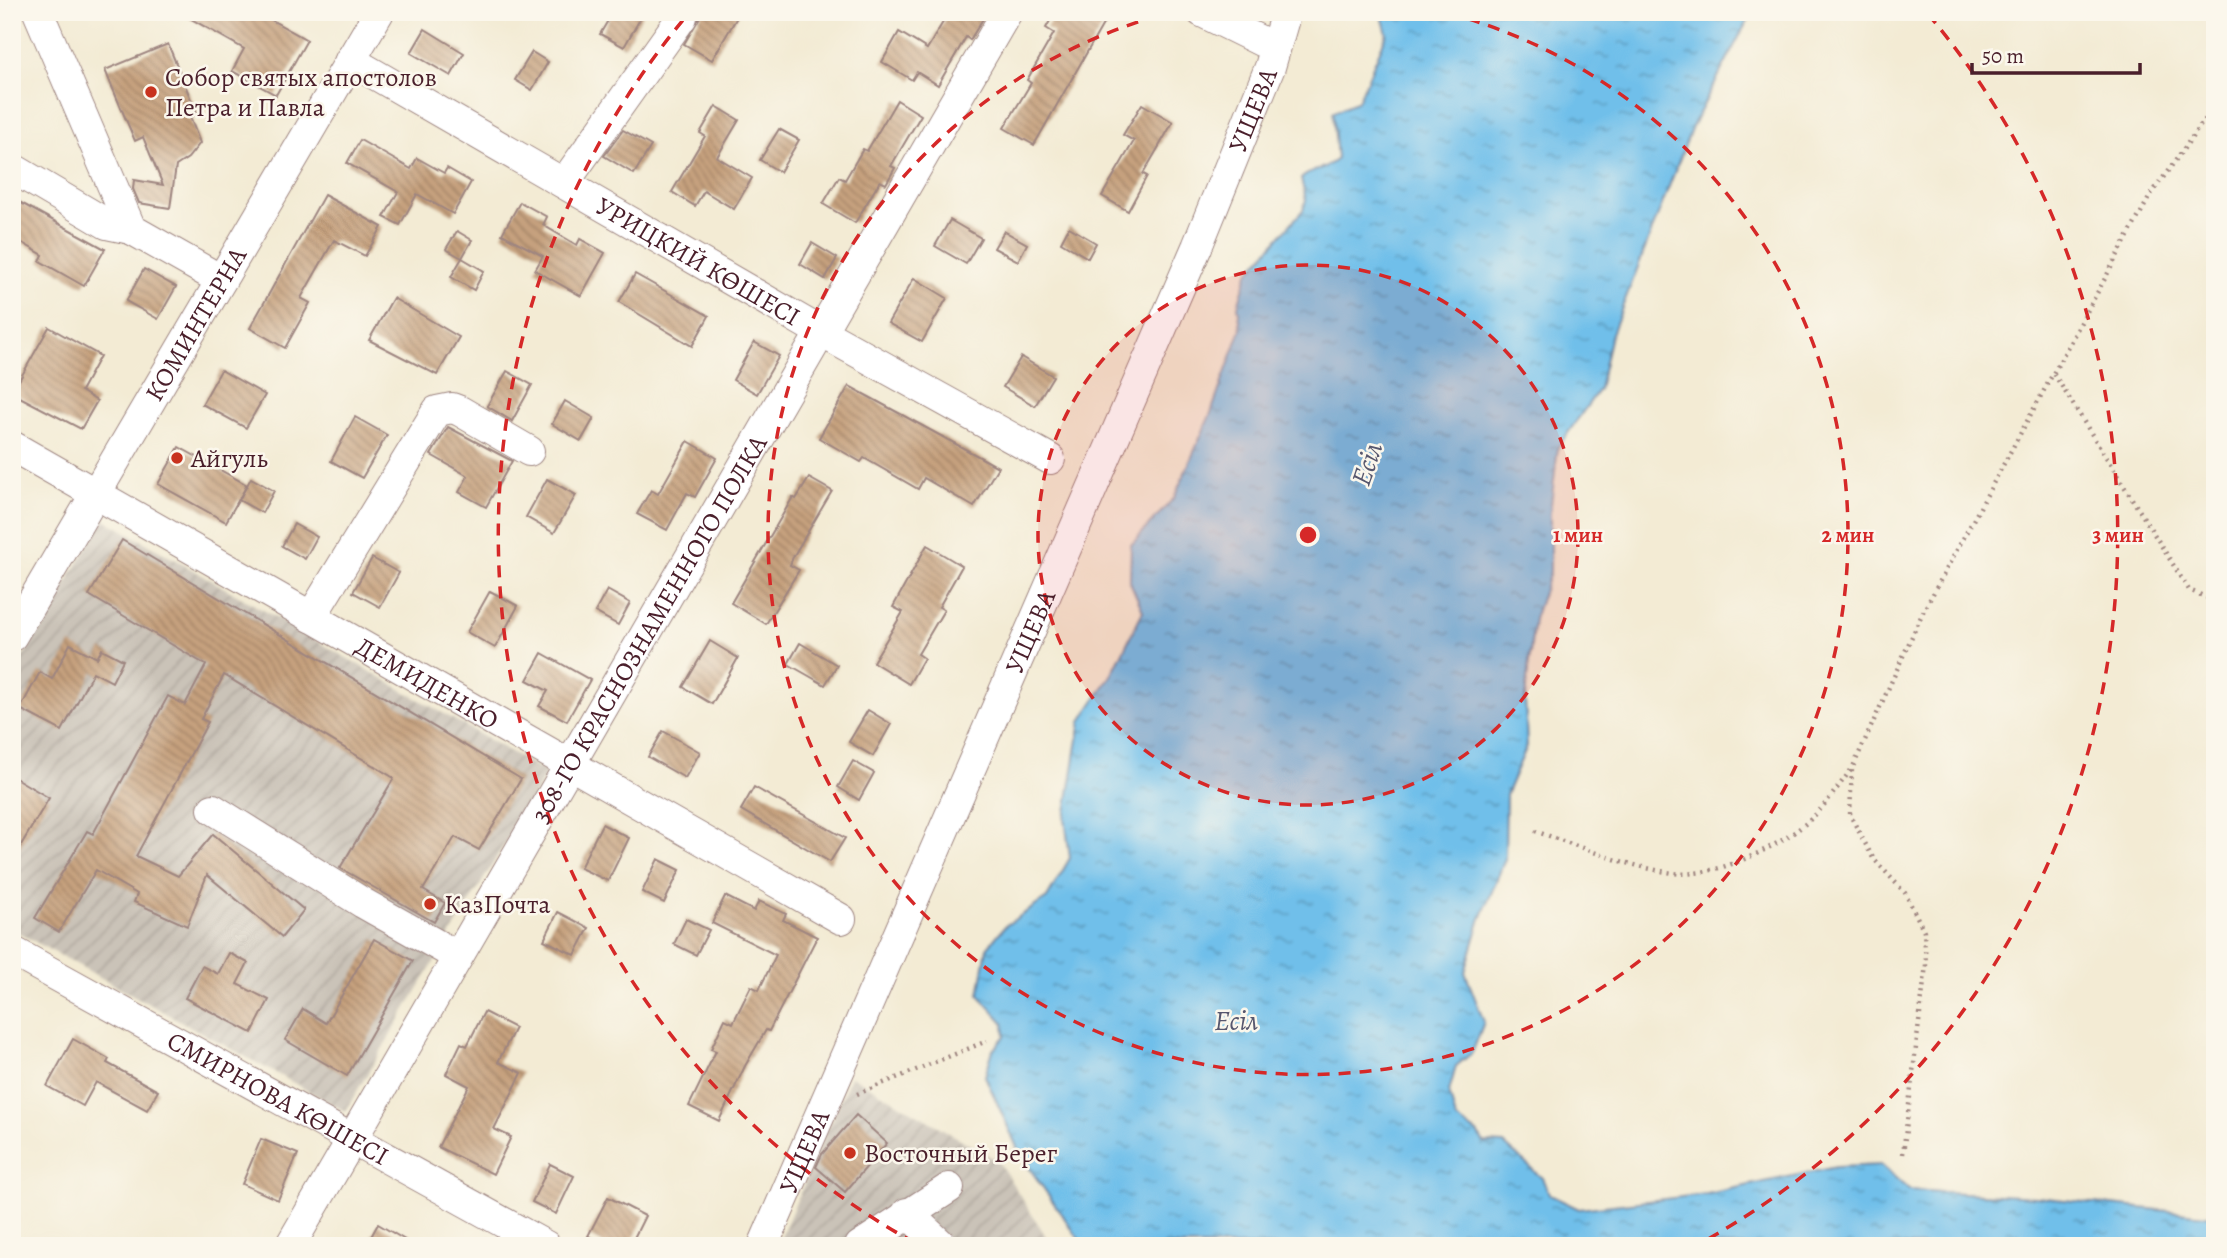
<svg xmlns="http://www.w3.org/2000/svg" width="2227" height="1258" viewBox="0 0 2227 1258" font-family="Alegreya,serif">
<defs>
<pattern id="industrial-furrows" width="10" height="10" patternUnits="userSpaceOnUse" patternTransform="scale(1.75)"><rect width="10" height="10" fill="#cac3b8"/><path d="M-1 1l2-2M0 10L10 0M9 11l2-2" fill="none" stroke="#afa79e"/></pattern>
<pattern id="water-ripples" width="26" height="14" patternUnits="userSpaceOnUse" patternTransform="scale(1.75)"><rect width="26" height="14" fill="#6fbfea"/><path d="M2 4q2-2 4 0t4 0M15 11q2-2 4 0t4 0" fill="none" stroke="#5d9bbe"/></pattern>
<pattern id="building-back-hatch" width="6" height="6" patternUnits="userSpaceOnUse" patternTransform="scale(1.75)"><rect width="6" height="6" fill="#c6a17e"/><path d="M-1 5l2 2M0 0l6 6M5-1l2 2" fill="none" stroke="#a38367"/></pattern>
</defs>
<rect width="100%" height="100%" fill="#fbf7ec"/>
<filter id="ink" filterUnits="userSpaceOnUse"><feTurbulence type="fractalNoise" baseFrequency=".0143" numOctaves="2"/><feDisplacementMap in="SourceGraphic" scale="14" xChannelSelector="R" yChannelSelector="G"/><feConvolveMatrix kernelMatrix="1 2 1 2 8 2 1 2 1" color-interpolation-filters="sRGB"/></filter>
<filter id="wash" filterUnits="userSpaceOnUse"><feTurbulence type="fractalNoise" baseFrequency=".00686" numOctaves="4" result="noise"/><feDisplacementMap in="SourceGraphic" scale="28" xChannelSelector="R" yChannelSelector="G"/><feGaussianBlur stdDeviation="1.57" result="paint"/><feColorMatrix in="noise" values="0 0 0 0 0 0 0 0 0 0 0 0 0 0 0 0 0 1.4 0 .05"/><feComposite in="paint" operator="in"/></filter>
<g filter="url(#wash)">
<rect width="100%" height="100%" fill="#f3ebd4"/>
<g fill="url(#industrial-furrows)">
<path d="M 104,519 L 547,773 L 345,1111 L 12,929 L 12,675 Z"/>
<path d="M 851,1076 L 998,1161 L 1052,1246 L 777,1246 Z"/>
</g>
<path fill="url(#water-ripples)" stroke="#5c6f8a" stroke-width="2" d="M 1381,12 L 1752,12 L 1692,127 L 1610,339 L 1599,389 L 1558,447 L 1550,513 L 1550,572 L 1534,619 L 1525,698 L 1527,746 L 1506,795 L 1505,859 L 1480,921 L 1465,972 L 1484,1022 L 1472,1053 L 1456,1066 L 1449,1092 L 1456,1119 L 1477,1133 L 1484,1143 L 1504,1144 L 1542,1178 L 1550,1195 L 1579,1209 L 1707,1194 L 1836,1167 L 1881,1165 L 1909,1190 L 2036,1197 L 2215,1216 L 2215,1246 L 1084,1246 L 1021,1156 L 985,1076 L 993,1050 L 1005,1036 L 1004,1023 L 979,995 L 987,948 L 1005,926 L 1047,898 L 1070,858 L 1065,818 L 1081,721 L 1112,674 L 1143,611 L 1130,582 L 1131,545 L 1174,498 L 1211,413 L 1241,329 L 1238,306 L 1248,273 L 1303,210 L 1306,200 L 1301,179 C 1309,170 1325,170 1337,159 L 1333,112 L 1358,101 L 1387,34 Z"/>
<g id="blocks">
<g fill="url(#building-back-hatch)">
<path d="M 179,12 L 257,12 L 307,40 L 276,95 L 232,71 L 244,49 Z"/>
<path d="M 613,12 L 644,12 L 624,47 L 600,34 Z"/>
<path d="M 703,12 L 740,12 L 712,60 L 684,44 Z"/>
<path d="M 949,12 L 987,12 L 970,40 L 966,37 L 938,85 L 917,72 L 912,80 L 882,62 L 899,32 L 927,49 Z"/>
<path d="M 1055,12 L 1110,12 L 1034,145 L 1004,128 L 1031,83 L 1027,80 L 1054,33 L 1046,28 Z"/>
<path d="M 425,29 L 464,53 L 451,76 L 411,53 Z"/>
<path d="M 168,44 L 197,114 L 190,117 L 200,143 L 188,158 L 176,166 L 170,208 L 139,203 L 133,189 L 134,180 L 163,185 L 143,137 L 135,141 L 105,70 Z"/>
<path d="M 532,52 L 548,62 L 532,90 L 515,80 Z"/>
<path d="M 897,100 L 921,115 L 891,166 L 895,168 L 886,184 L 880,181 L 855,223 L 823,204 L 839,177 L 845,180 L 863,149 L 867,151 Z"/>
<path d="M 1142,104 L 1173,122 L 1143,174 L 1147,176 L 1128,211 L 1102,196 L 1134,141 L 1123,135 Z"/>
<path d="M 716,106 L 739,120 L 717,157 L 752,178 L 734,209 L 704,191 L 695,206 L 672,192 L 705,136 L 700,133 Z"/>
<path d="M 779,129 L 799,140 L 780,172 L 760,160 Z"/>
<path d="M 623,130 L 651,146 L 634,174 L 604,156 Z"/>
<path d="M 360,140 L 411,169 L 417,158 L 444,173 L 447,168 L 471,182 L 453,214 L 417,194 L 400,225 L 384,217 L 398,192 L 347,163 Z"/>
<path d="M 324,195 L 382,227 L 365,256 L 334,240 L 301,298 L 310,303 L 285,348 L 250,328 Z"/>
<path d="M 12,198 L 105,249 L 84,286 L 40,261 L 43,255 L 12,237 Z"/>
<path d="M 520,202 L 547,217 L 543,225 L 577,245 L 580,239 L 605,253 L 581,296 L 535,270 L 543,256 L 502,234 Z"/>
<path d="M 950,220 L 981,238 L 966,264 L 935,246 Z"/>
<path d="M 1069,227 L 1096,243 L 1088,258 L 1061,242 Z"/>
<path d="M 457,231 L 472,240 L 462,258 L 446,249 Z"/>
<path d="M 1004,231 L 1027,244 L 1018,261 L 994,248 Z"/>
<path d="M 812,243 L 837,258 L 825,279 L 800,264 Z"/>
<path d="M 462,258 L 484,271 L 474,290 L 451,277 Z"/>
<path d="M 144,269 L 176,287 L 158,319 L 126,301 Z"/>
<path d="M 635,274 L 709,316 L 692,346 L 619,302 Z"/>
<path d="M 914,278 L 947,298 L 922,342 L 888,323 Z"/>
<path d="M 393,298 L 459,337 L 437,375 L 369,340 Z"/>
<path d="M 49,327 L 100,356 L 81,391 L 97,401 L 81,429 L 12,393 Z"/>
<path d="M 754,342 L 779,356 L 757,394 L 733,380 Z"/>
<path d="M 1021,357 L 1053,376 L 1035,406 L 1003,387 Z"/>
<path d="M 221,370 L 265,395 L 246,428 L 202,404 Z"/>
<path d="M 507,371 L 532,385 L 512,421 L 487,406 Z"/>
<path d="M 849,386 L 998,467 L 974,507 L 924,478 L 918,489 L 864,458 L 861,462 L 819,438 Z"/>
<path d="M 565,401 L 594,418 L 581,441 L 552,424 Z"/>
<path d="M 355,417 L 387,435 L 362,478 L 331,461 Z"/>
<path d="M 448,427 L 512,461 L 486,507 L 459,492 L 468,476 L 431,455 Z"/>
<path d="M 688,441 L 717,458 L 695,497 L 687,493 L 667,530 L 637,514 L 651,490 L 658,494 Z"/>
<path d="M 179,447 L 247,485 L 226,522 L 158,484 Z"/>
<path d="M 251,478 L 274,491 L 262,513 L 239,500 Z"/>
<path d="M 809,478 L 832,491 L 793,557 L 790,565 L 799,570 L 766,624 L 731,603 L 793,497 L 796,499 Z"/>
<path d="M 547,479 L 576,495 L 554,533 L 526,517 Z"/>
<path d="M 294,524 L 317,537 L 305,559 L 282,546 Z"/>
<path d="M 122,540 L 521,779 L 479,850 L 455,837 L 423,890 L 445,903 L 434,922 L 340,868 L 394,778 L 224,675 L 201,719 L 208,722 L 136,856 L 178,876 L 213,834 L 304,910 L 282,937 L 207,875 L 187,926 L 134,902 L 137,894 L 96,870 L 59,932 L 35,918 L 87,831 L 93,834 L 168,696 L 185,705 L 206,665 L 89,595 Z"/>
<path d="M 927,545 L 962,566 L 939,607 L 944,610 L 918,654 L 924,658 L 909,684 L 873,662 L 903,612 L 893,607 Z"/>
<path d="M 372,558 L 399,573 L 380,607 L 353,592 Z"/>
<path d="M 607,590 L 630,603 L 618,625 L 595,612 Z"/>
<path d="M 490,591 L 518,606 L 495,648 L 467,632 Z"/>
<path d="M 710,641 L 738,658 L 712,704 L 683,687 Z"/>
<path d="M 800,643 L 837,665 L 825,685 L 788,664 Z"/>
<path d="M 70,644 L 97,658 L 102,649 L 123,660 L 112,682 L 93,672 L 62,731 L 20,709 L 40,672 L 52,679 Z"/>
<path d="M 542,653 L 590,680 L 567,721 L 539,706 L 548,691 L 527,680 Z"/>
<path d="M 868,710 L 891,724 L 873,756 L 849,742 Z"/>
<path d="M 663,731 L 700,752 L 685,778 L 648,757 Z"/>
<path d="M 853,761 L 874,773 L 859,800 L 838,787 Z"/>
<path d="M 12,776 L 49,798 L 12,860 Z"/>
<path d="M 754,787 L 845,838 L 830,862 L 741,810 Z"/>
<path d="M 602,824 L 629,838 L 608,881 L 580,868 Z"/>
<path d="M 658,859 L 680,870 L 664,903 L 642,892 Z"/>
<path d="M 725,896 L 754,911 L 759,901 L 786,914 L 783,920 L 817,937 L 769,1031 L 766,1030 L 745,1066 L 719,1121 L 689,1106 L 716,1051 L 711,1049 L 725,1019 L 733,1023 L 751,986 L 759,990 L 776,955 L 712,923 Z"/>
<path d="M 558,912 L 589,928 L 575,955 L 544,940 Z"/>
<path d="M 686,919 L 709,930 L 696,955 L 674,944 Z"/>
<path d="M 374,939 L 413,961 L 347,1076 L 285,1040 L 303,1009 L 326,1023 Z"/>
<path d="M 229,953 L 248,963 L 237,984 L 269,1000 L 252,1033 L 185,998 L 202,966 L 218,974 Z"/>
<path d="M 484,1012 L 515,1028 L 498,1062 L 522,1073 L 494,1129 L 511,1137 L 493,1174 L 438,1147 L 469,1086 L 446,1074 L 461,1043 L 467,1046 Z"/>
<path d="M 73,1039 L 109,1059 L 107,1063 L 158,1091 L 147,1110 L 96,1082 L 83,1106 L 47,1086 Z"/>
<path d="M 856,1115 L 887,1143 L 845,1192 L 816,1167 L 822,1154 Z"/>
<path d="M 261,1139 L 298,1154 L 278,1200 L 242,1184 Z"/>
<path d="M 550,1164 L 574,1176 L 556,1214 L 532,1202 Z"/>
<path d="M 608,1197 L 645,1216 L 630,1246 L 608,1246 L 588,1236 Z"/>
<path d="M 378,1224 L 415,1246 L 366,1246 Z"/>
</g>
</g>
</g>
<g filter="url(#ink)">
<use href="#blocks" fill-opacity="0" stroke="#9e8580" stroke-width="2"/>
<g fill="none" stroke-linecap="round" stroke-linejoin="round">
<defs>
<g id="minor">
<path d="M 38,12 L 131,229 L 221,280"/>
<path d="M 1202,12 L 1275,48"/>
<path id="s1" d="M 350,60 L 821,332 L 1050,459"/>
<path d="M 12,168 L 107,224 L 131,229"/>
<path d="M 564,183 L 682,17"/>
<path id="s2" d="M 12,446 L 841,919"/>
<path d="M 311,617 L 437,411 L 452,408 L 460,411 L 529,451"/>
<path id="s3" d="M 12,636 L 379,12"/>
<path d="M 213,809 L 363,903 L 457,956"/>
<path id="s4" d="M 12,951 L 546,1246"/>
<path d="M 907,1213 L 943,1246"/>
<path id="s5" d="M 290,1246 L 1007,12"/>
<path id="s6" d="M 763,1246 L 1197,247 L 1270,67 L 1286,12"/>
<path d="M 860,1246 L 949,1188"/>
</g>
</defs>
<use href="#minor" stroke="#9e8580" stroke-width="32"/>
<g stroke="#9e8580" stroke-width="4.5" stroke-dasharray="2 5" stroke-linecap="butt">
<path d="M 2054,374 L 2189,590 L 2215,601"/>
<path d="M 1535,831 C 1581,847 1625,866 1673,873 C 1714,879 1785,845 1814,816 C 1828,802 1839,785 1851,770"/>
<path d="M 857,1094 L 987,1041"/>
<path d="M 1903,1154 L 1926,965 L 1924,931 L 1905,893 L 1873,858 L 1850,815 L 1852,769 L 1923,612 L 2150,196 L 2215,105"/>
</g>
<use href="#minor" stroke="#fff" stroke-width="30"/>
</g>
</g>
<circle cx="1308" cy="535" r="270" fill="#d62828" fill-opacity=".12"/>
<g fill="none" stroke="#d62828" stroke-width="3.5" stroke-dasharray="12 9">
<circle cx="1308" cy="535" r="270"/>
<path d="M1448 13A540 540 0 1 1 1168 13"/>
<path d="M915 1243A810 810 0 0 1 688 14M1928 14A810 810 0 0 1 1701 1243"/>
</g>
<g fill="#c8321e" stroke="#fbf7ec" stroke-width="2.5">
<circle cx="151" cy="92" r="7"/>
<circle cx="177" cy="458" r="7"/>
<circle cx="430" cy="904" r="7"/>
<circle cx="850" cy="1153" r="7"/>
</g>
<g text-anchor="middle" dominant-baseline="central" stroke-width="5" stroke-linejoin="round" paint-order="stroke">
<g font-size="26" fill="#4a1f2b" stroke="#fbf7ec" text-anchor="start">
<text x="165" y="77">Собор святых апостолов<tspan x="165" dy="30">Петра и Павла</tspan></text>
<text x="191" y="458">Айгуль</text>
<text x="444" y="904">КазПочта</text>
<text x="864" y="1153">Восточный Берег</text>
</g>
<g font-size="26" fill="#4a1f2b" stroke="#fbf7ec">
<text stroke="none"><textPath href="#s6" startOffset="1237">УЩЕВА</textPath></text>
<text stroke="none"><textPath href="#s1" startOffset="402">УРИЦКИЙ КӨШЕСІ</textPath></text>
<text stroke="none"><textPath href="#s3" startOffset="362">КОМИНТЕРНА</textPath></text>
<text stroke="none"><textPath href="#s5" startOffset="714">308-ГО КРАСНОЗНАМЕННОГО ПОЛКА</textPath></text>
<text stroke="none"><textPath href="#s6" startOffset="670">УЩЕВА</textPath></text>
<text stroke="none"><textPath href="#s2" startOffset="478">ДЕМИДЕНКО</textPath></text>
<text stroke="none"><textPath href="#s4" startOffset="304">СМИРНОВА КӨШЕСІ</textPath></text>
<text stroke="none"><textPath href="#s6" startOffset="103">УЩЕВА</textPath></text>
</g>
<g font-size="28" font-style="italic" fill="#57576e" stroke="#fbf7ec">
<text transform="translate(1367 464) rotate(-71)">Есіл</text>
<text x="1236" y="1021">Есіл</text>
</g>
</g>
<circle cx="1308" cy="535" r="10" fill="#d62828" stroke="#fbf7ec" stroke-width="3.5"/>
<g font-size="21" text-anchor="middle" font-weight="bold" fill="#d62828" stroke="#fbf7ec" stroke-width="5" stroke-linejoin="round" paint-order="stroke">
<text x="1578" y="542">1 мин</text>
<text x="1848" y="542">2 мин</text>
<text x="2118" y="542">3 мин</text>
</g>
<rect width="2227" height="1258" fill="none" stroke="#fbf7ec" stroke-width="42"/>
<path d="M1972 63v10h168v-10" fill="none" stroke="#4a1f2b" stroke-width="3.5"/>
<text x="1982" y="63" font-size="21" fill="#4a1f2b" stroke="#fbf7ec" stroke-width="5" paint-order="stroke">50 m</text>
</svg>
